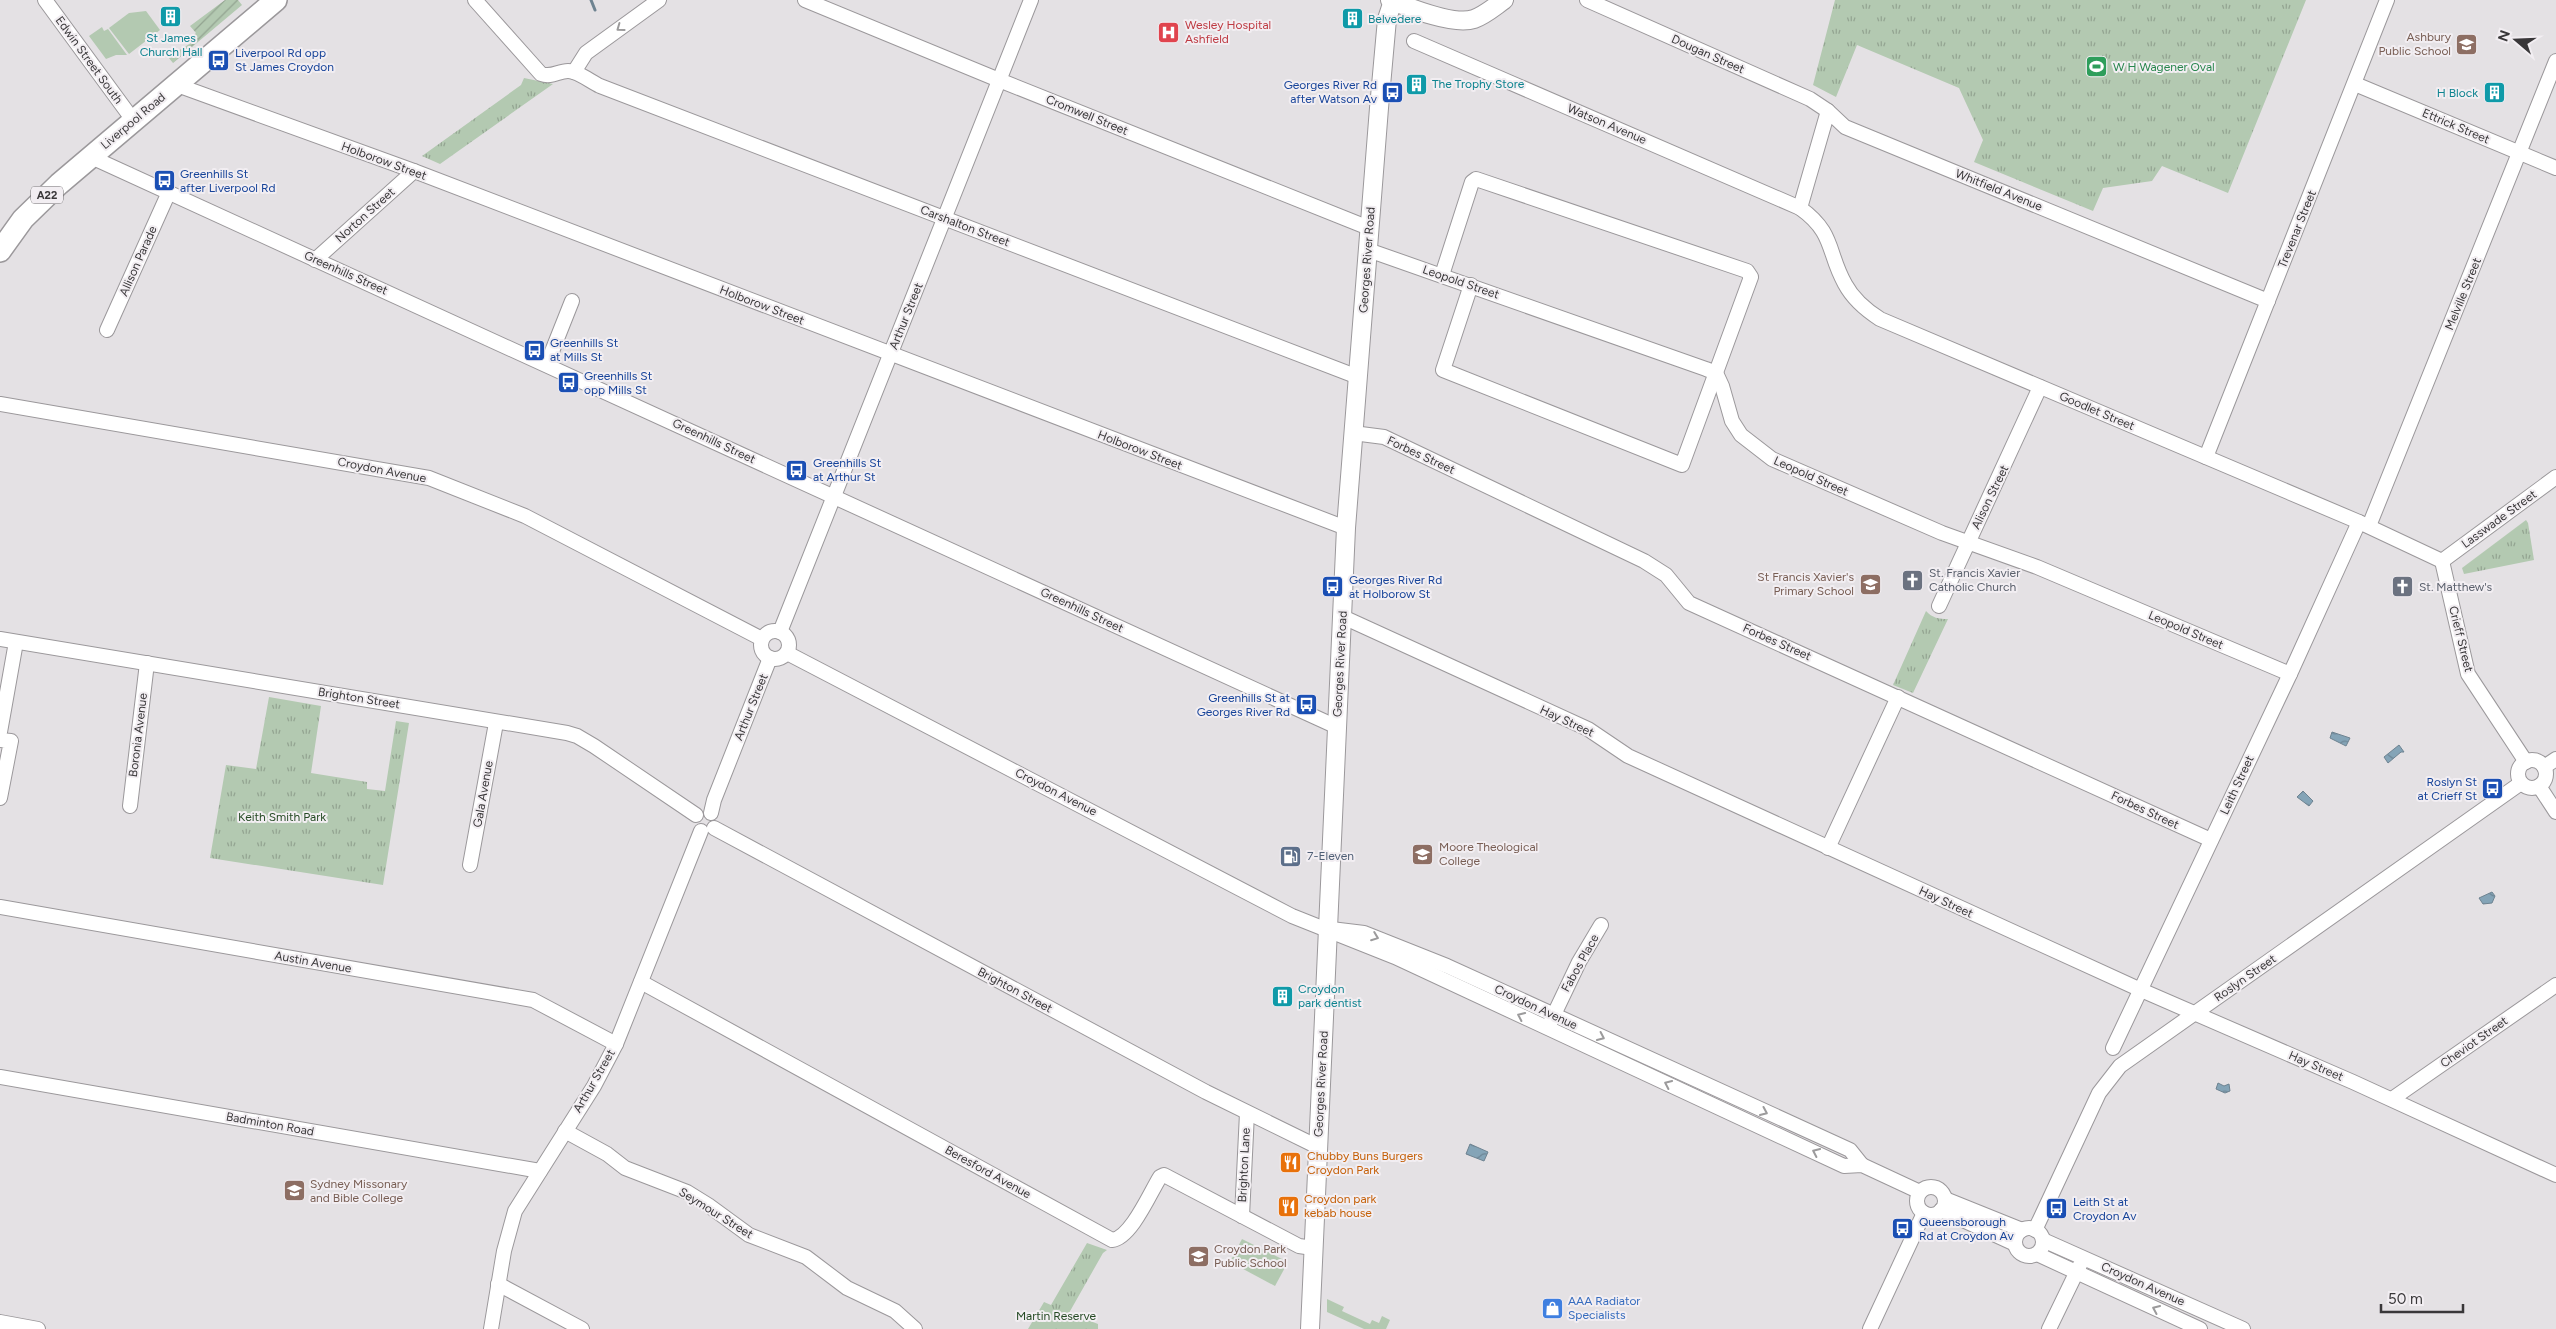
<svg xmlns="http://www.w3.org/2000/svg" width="2556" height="1329" viewBox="0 0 2556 1329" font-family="Figtree,sans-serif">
<defs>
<pattern id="park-tufts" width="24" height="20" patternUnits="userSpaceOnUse" patternTransform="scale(1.25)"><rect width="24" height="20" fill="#b3c9b1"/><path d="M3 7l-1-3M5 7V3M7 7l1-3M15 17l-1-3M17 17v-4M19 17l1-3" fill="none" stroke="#93a491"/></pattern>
<pattern id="garden-furrows" width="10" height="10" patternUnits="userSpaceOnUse" patternTransform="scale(1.25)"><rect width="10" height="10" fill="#b3c9b1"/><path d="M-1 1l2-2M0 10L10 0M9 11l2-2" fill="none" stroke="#93a491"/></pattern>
<pattern id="water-waves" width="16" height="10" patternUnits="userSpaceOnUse" patternTransform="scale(1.25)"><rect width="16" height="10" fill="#84a4b7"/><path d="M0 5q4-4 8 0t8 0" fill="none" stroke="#6d8696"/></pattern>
</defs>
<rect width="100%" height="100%" fill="#e4e1e4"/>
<g fill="#b3c9b1">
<path d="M 146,11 L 160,30 L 129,54 L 109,28 L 129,13 Z"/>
<path d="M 102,27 L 104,31 L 108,29 L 127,55 L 116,55 L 106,59 L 89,36 Z"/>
<path d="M 1242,1239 L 1288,1262 L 1275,1286 L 1230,1262 Z"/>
<path d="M 1327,1299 L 1344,1307 L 1342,1311 L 1370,1324 L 1372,1320 L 1379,1323 L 1382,1316 L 1390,1320 L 1386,1329 L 1364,1329 L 1327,1312 Z"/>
</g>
<g fill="url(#park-tufts)">
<path d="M 1835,0 L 2306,0 L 2228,193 L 2162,166 L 2152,181 L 2103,188 L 2093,211 L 1974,162 L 1983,140 L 1959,88 L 1857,45 L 1836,97 L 1813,85 Z"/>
<path d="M 524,78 L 553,84 L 440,164 L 422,156 L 521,85 Z"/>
<path d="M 2526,520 L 2528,523 L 2534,560 L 2464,574 L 2462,568 Z"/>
<path d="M 1926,611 C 1932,618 1939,619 1948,619 L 1913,693 L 1893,685 Z"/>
<path d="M 269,697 L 321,706 L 311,773 L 367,782 L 367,789 L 385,791 L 396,721 L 409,723 L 383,885 L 210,858 L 226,765 L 256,769 Z"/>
<path d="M 1087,1243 L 1107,1250 L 1103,1253 L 1069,1313 L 1098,1324 L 1098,1329 L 1028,1329 L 1044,1302 L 1051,1305 Z"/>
</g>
<path fill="url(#garden-furrows)" d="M 225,0 L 238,0 L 242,5 L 173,63 L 168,57 L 191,43 L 189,39 L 196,33 L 190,26 Z"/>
<g fill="url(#water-waves)" stroke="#6e8391">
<path d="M 2332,732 L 2350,738 L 2346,746 L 2330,738 Z"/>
<path d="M 2399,745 L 2404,752 L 2401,752 L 2388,763 L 2384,757 Z"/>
<path d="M 2303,791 L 2313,801 L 2309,806 L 2297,797 Z"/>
<path d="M 2492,892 L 2495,896 L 2492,903 L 2483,904 L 2479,898 Z"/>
<path d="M 2218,1083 L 2224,1086 L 2229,1084 L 2230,1091 L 2225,1093 L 2216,1089 Z"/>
<path d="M 1470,1144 L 1488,1152 L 1484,1161 L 1466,1154 Z"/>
</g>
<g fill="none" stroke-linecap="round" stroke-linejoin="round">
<path stroke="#6e8391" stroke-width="3" d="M 591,0 L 595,10"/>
<defs>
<g id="minor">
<path d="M 45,0 L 133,120"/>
<path d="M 475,0 L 541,74 C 552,78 558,71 568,71 C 578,71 591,82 600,86 L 1358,377"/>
<path d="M 805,0 L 999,80 L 1369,228"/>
<path d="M 1587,0 L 1810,99 L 1828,111"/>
<path d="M 1414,41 L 1800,208 C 1835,233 1827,252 1845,284 C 1853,299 1866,310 1880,319 L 2359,522 L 2442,561"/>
<path d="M 574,72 L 586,53 L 659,0"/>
<path d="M 2355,84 L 2556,168"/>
<path d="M 177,85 L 414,171 L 1346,528"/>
<path d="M 91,157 L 1337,727"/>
<path d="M 1800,208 L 1828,111 L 1845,127 L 2268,301"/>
<path d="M 1368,250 L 1706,369 L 1716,373 L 1722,386 L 1732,421 L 1741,435 L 1772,459 L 1942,533 L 2037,567 L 2290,674"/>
<path d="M 315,260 L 414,171"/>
<path d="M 1442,275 L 1472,182 L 1476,179 L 1747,271 L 1751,277 L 1682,465 L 1443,370 L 1471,285"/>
<path d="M 107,330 L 169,192"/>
<path d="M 547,364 L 572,301"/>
<path d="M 0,404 L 429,478 L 525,516 L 762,639"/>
<path d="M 1353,433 L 1384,437 L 1644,561 L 1666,575 L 1689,603 L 2211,840"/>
<path d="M 2206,457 L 2387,0"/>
<path d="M 2369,526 L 2556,61"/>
<path d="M 2442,561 L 2468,674 L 2526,762"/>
<path d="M 2442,561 L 2556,477"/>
<path d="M 1939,606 L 2040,387"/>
<path d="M 1343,617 L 1588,729 L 1628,756 L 2141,990 L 2353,1082 L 2556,1175"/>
<circle cx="775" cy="645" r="14"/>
<path d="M 780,632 L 1031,0"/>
<path d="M 0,639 L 567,733 L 577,736 L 594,746 L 696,815"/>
<path d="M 787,653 L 1292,916 L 1395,957 L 1844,1166 L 1862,1165 L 1920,1192"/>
<path d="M 0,732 L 16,642"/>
<path d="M 0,740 L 11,741 L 0,798"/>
<circle cx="2532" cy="774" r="14"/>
<path d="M 2544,767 L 2556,759"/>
<path d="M 2539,786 L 2556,812"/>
<path d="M 130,806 L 147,663"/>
<path d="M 711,813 L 714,800 L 770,658"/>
<path d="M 714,828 L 1206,1092 L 1318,1147"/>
<path d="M 1828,848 L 1898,697"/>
<path d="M 470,865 L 496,723"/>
<path d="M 0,907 L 533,1000 L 616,1044"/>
<path d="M 1331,929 L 1364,933 L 1447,966 L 1850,1150 L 1862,1165"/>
<path d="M 641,982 L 1112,1240 C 1131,1238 1150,1193 1160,1177 L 1164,1175 L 1299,1246 L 1313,1248"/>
<path d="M 1550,1023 L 1579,962 L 1601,925"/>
<path d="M 2113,1048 L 2290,674 L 2359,522"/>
<path d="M 0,1077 L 540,1171"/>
<path d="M 2392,1099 L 2556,985"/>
<path d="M 565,1131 L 607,1154 L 625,1168 L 687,1192 L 708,1205 L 749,1235 L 806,1257 L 847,1288 L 895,1311 L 915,1329"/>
<circle cx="1931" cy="1201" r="14"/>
<path d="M 1945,1199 L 2022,1230"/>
<path d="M 1941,1210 L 2015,1244"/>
<path d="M 1242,1216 L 1247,1113"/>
<circle cx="2029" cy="1242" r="14"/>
<path d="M 2035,1230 L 2099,1093 L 2120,1066 L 2521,783"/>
<path d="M 2043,1240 L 2243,1329"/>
<path d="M 2037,1254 L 2200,1329"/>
<path d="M 498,1284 L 582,1329"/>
<path d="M 0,1322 L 38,1329"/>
<path d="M 491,1329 L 504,1251 L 515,1211 L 594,1086 L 616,1044 L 701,831"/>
<path d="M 1870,1329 L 1924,1213"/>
<path d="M 2049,1329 L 2080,1265"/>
</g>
<g id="major">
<path d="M 1390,0 C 1410,8 1454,26 1474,19 C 1485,15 1494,7 1504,0"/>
<path d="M 1310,1329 L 1346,528 L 1379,108 L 1387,19 L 1393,1"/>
</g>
<path id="highway" d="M 0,251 L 23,219 L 59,184 L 276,0"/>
</defs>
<use href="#minor" stroke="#9b989b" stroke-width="16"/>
<use href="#major" stroke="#9b989b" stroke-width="20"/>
<use href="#highway" stroke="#9b989b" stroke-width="24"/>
<use href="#minor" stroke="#fff" stroke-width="14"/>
<use href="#major" stroke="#fff" stroke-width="18"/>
<use href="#highway" stroke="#fff" stroke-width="21"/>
</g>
<defs><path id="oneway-chevron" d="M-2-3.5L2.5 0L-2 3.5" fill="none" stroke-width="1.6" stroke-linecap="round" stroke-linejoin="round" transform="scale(1.25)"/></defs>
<g stroke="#9c9b9c">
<use href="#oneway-chevron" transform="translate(620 28) rotate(144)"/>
<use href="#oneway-chevron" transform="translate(1375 937) rotate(21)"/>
<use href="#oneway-chevron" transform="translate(1521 1016) rotate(-155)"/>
<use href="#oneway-chevron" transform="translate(1601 1037) rotate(25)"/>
<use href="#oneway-chevron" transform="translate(1668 1084) rotate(-155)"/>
<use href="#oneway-chevron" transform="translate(1764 1112) rotate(24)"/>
<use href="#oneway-chevron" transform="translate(1816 1152) rotate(-155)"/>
<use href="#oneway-chevron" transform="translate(2156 1309) rotate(-156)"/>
</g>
<defs>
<symbol id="building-square" viewBox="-11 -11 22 22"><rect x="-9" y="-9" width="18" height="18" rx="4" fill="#0f9aa8" stroke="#f2eef2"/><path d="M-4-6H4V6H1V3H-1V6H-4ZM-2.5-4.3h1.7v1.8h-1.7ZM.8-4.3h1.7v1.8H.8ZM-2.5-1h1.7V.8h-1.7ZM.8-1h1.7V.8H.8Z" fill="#fff"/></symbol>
<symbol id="hospital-square" viewBox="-11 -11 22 22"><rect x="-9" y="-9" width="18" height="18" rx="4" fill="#e0444e" stroke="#f2eef2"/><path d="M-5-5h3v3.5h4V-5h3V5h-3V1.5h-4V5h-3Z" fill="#fff"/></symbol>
<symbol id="school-square" viewBox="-11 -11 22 22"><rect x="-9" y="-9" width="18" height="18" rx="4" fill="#8d6e63" stroke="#f2eef2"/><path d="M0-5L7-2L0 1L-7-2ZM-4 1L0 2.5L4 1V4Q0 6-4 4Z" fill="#fff"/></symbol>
<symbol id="bus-square" viewBox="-11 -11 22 22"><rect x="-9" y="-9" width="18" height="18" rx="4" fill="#1a4fb4" stroke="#f2eef2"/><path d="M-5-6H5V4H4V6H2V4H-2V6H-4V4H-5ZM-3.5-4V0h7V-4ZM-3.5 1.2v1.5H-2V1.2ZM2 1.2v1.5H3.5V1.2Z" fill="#fff"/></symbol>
<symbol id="stadium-square" viewBox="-11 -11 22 22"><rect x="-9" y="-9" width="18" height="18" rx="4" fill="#2e9e5b" stroke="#f2eef2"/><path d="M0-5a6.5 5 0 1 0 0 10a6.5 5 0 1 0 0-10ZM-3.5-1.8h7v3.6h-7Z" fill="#fff"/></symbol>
<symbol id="church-square" viewBox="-11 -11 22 22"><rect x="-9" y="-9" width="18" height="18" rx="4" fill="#6b7280" stroke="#f2eef2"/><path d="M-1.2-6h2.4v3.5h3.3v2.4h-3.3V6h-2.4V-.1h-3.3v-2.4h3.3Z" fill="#fff"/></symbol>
<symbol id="fuel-square" viewBox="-11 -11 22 22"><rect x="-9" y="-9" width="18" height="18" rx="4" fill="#5c6f8a" stroke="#f2eef2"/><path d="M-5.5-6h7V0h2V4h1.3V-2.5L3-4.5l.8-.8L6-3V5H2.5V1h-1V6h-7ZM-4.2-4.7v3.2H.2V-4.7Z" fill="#fff"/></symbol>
<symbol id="restaurant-square" viewBox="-11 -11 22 22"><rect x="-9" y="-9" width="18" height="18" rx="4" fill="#e8710a" stroke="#f2eef2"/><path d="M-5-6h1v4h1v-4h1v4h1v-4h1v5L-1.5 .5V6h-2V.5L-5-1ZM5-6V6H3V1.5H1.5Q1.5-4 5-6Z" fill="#fff"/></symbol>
<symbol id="university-square" viewBox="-11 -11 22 22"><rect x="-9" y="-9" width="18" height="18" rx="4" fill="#8d6e63" stroke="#f2eef2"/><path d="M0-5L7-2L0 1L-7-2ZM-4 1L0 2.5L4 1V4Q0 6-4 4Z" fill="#fff"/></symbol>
<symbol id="shop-square" viewBox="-11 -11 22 22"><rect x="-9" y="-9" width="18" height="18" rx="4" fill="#3f7fe0" stroke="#f2eef2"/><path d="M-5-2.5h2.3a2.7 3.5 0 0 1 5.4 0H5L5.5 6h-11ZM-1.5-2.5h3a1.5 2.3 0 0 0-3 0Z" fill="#fff"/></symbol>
</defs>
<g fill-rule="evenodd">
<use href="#building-square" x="158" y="4" width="25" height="25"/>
<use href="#building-square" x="1340" y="6" width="25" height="25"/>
<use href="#hospital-square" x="1156" y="20" width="25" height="25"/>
<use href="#school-square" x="2454" y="32" width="25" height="25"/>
<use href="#bus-square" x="206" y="48" width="25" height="25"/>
<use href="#stadium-square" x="2084" y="54" width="25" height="25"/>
<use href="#building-square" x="1404" y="72" width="25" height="25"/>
<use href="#bus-square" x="1380" y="80" width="25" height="25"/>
<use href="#building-square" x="2482" y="80" width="25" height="25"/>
<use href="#bus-square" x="152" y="168" width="25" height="25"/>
<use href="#bus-square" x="522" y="338" width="25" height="25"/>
<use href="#bus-square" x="556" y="370" width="25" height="25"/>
<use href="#bus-square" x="784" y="458" width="25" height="25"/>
<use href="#church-square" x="1900" y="568" width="25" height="25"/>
<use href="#school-square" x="1858" y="572" width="25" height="25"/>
<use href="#bus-square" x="1320" y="574" width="25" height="25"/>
<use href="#church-square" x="2390" y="574" width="25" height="25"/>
<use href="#bus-square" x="1294" y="692" width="25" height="25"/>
<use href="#bus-square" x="2480" y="776" width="25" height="25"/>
<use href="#school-square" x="1410" y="842" width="25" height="25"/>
<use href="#fuel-square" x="1278" y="844" width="25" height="25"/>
<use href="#building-square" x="1270" y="984" width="25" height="25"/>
<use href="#restaurant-square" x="1278" y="1150" width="25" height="25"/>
<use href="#university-square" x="282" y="1178" width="25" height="25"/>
<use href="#restaurant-square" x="1276" y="1194" width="25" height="25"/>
<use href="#bus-square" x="2044" y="1196" width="25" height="25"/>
<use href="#bus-square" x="1890" y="1216" width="25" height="25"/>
<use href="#school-square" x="1186" y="1244" width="25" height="25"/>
<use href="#shop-square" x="1540" y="1296" width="25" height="25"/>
</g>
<g text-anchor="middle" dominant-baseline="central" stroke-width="4" stroke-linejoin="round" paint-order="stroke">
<rect fill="#f2eef2" stroke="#706e70" stroke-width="1" x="31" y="186.5" width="32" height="17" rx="4"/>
<g font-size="11" font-weight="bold" fill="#393739">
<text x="47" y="195">A22</text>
</g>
<g font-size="12" fill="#0d838f" stroke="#f2eef2" text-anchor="start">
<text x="1368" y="19">Belvedere</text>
<text x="171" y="38" text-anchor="middle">St James<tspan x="171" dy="14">Church Hall</tspan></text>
<text x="1432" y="84">The Trophy Store</text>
<text x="2478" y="93" text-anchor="end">H Block</text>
<text x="1298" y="989">Croydon<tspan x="1298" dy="14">park dentist</tspan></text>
</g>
<g font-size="12" fill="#be3a42" stroke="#f2eef2" text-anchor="start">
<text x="1185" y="25">Wesley Hospital<tspan x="1185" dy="14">Ashfield</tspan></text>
</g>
<g font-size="12" fill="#785e54" stroke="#f2eef2" text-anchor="start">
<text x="2451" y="37" text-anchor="end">Ashbury<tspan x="2451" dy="14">Public School</tspan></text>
<text x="1854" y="577" text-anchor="end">St Francis Xavier's<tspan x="1854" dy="14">Primary School</tspan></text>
<text x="1439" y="847">Moore Theological<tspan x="1439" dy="14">College</tspan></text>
<text x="310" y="1184">Sydney Missonary<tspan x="310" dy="14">and Bible College</tspan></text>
<text x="1214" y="1249">Croydon Park<tspan x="1214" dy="14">Public School</tspan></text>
</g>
<g font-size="12" fill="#164399" stroke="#f2eef2" text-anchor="start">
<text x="235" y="53">Liverpool Rd opp<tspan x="235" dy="14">St James Croydon</tspan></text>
<text x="1377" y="85" text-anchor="end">Georges River Rd<tspan x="1377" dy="14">after Watson Av</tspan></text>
<text x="180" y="174">Greenhills St<tspan x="180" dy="14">after Liverpool Rd</tspan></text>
<text x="550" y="343">Greenhills St<tspan x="550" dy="14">at Mills St</tspan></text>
<text x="584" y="376">Greenhills St<tspan x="584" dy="14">opp Mills St</tspan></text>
<text x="813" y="463">Greenhills St<tspan x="813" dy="14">at Arthur St</tspan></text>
<text x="1349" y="580">Georges River Rd<tspan x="1349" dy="14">at Holborow St</tspan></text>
<text x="1290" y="698" text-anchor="end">Greenhills St at<tspan x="1290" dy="14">Georges River Rd</tspan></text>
<text x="2477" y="782" text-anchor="end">Roslyn St<tspan x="2477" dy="14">at Crieff St</tspan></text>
<text x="2073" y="1202">Leith St at<tspan x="2073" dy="14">Croydon Av</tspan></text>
<text x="1919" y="1222">Queensborough<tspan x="1919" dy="14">Rd at Croydon Av</tspan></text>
</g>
<g font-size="12" fill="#393739" stroke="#f2eef2">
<text transform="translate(1708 54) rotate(24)">Dougan Street</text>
<text transform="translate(89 60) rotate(54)">Edwin Street South</text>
<text transform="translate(1087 115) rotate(22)">Cromwell Street</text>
<text transform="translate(133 121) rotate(-40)">Liverpool Road</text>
<text transform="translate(1607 124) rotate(23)">Watson Avenue</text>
<text transform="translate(2456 126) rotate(23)">Ettrick Street</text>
<text transform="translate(384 161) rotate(20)">Holborow Street</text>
<text transform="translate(1999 190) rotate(22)">Whitfield Avenue</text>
<text transform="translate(365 215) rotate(-42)">Norton Street</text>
<text transform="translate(965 226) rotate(21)">Carshalton Street</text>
<text transform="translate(2297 229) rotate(-68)">Trevenar Street</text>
<text transform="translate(1367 260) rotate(-86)">Georges River Road</text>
<text transform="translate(138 261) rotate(-66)">Allison Parade</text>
<text transform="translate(346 273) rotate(24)">Greenhills Street</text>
<text transform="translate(1461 282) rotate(19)">Leopold Street</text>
<text transform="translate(2463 294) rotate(-68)">Melville Street</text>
<text transform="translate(762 305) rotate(21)">Holborow Street</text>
<text transform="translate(906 316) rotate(-68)">Arthur Street</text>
<text transform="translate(2097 411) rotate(23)">Goodlet Street</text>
<text transform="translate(714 441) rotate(25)">Greenhills Street</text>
<text transform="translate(1140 450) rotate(21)">Holborow Street</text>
<text transform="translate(1421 455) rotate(25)">Forbes Street</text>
<text transform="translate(382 470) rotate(11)">Croydon Avenue</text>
<text transform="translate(1811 476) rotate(24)">Leopold Street</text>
<text transform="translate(1990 497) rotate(-64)">Alison Street</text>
<text transform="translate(2499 519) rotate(-36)">Lasswade Street</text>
<text transform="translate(1082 610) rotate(25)">Greenhills Street</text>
<text transform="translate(2186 630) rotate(23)">Leopold Street</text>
<text transform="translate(2461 639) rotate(76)">Crieff Street</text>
<text transform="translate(1777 642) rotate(24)">Forbes Street</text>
<text transform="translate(1340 664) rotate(-87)">Georges River Road</text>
<text transform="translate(359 698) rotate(9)">Brighton Street</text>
<text transform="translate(751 707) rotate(-68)">Arthur Street</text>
<text transform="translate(1567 721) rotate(25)">Hay Street</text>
<text transform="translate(138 735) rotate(-83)">Boronia Avenue</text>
<text transform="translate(2237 785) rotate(-65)">Leith Street</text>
<text transform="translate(1056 792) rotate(27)">Croydon Avenue</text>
<text transform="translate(483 794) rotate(-80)">Gala Avenue</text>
<text transform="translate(2145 810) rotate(25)">Forbes Street</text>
<text transform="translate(1946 902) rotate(25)">Hay Street</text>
<text transform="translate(313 962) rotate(10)">Austin Avenue</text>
<text transform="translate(1580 963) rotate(-61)">Fabos Place</text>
<text transform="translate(2245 978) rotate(-35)">Roslyn Street</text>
<text transform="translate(1015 990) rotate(28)">Brighton Street</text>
<text transform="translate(1536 1007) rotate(25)">Croydon Avenue</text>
<text transform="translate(2474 1042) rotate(-35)">Cheviot Street</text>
<text transform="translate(2316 1066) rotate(23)">Hay Street</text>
<text transform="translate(594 1081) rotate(-60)">Arthur Street</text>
<text transform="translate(1321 1084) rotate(-87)">Georges River Road</text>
<text transform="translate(270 1124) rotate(10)">Badminton Road</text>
<text transform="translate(1244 1165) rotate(-87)">Brighton Lane</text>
<text transform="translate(988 1172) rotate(29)">Beresford Avenue</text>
<text transform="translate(716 1213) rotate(32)">Seymour Street</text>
<text transform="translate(2143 1284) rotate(24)">Croydon Avenue</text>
</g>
<g font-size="12" fill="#27864d" stroke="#f2eef2" text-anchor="start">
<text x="2113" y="67">W H Wagener Oval</text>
</g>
<g font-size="12" fill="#5b616d" stroke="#f2eef2" text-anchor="start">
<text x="1929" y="573">St. Francis Xavier<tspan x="1929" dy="14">Catholic Church</tspan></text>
<text x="2419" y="587">St. Matthew's</text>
</g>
<g font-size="12" fill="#254a24" stroke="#f2eef2">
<text x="282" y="817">Keith Smith Park</text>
<text x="1056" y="1316">Martin Reserve</text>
</g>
<g font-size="12" fill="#4e5e75" stroke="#f2eef2" text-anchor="start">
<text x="1307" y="856">7-Eleven</text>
</g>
<g font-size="12" fill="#c56008" stroke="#f2eef2" text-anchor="start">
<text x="1307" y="1156">Chubby Buns Burgers<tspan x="1307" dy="14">Croydon Park</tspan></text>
<text x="1304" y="1199">Croydon park<tspan x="1304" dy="14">kebab house</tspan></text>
</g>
<g font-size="12" fill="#366cbe" stroke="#f2eef2" text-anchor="start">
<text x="1568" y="1301">AAA Radiator<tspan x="1568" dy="14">Specialists</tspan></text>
</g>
</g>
<g transform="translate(2516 40) rotate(289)" stroke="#f2eef2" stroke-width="4" paint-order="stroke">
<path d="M0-4L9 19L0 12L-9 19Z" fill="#393739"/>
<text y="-8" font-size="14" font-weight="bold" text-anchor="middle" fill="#393739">N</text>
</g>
<path d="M2381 1304v8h82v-8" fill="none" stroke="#393739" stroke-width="2.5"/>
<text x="2388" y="1304" font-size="15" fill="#393739" stroke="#f2eef2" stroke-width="4" paint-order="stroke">50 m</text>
</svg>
